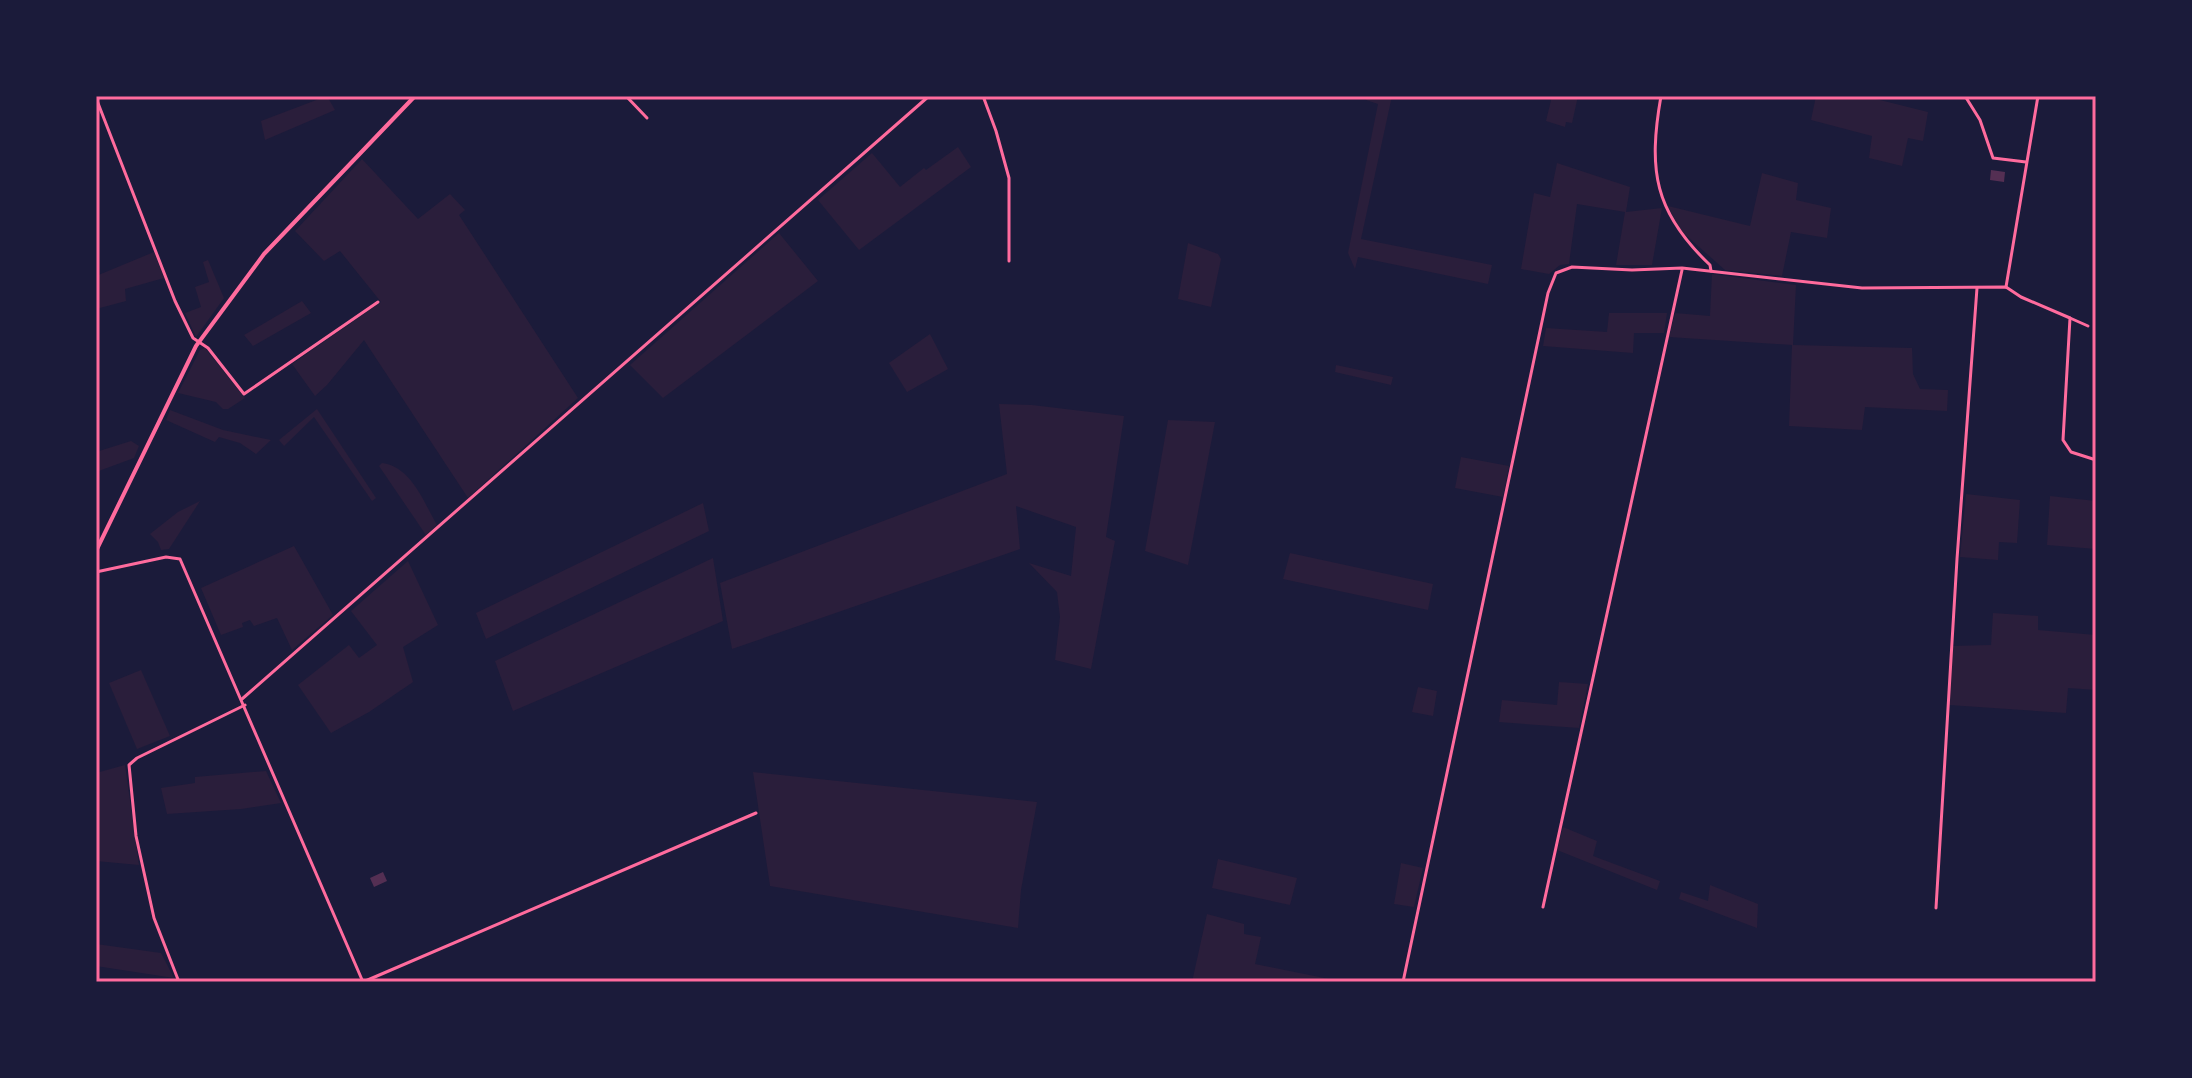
<svg xmlns="http://www.w3.org/2000/svg" width="2192" height="1078" viewBox="0 0 2192 1078" font-family="Merriweather,serif">
<rect width="100%" height="100%" fill="#1b1b3a"/>
<g fill="#2a1e3b">
<path d="M 327,96 L 335,110 L 265,140 L 261,121 Z"/>
<path d="M 1367,96 L 1392,96 L 1361,239 L 1492,265 L 1488,284 L 1358,257 L 1355,269 L 1348,253 L 1378,104 L 1366,100 Z"/>
<path d="M 1552,96 L 1578,96 L 1572,123 L 1566,122 L 1565,127 L 1546,121 Z"/>
<path d="M 1816,96 L 1864,96 L 1928,112 L 1923,141 L 1908,138 L 1902,166 L 1869,158 L 1872,136 L 1811,120 Z"/>
<path d="M 958,147 L 971,167 L 859,250 L 818,200 L 872,153 L 900,187 L 924,168 L 926,170 Z"/>
<path d="M 362,159 L 418,219 L 450,194 L 465,210 L 459,215 L 578,398 L 468,498 L 364,340 L 327,385 L 315,396 L 292,364 L 381,302 L 340,251 L 324,261 L 295,231 Z"/>
<path d="M 1557,163 L 1630,187 L 1626,212 L 1662,208 L 1652,265 L 1616,265 L 1625,212 L 1577,204 L 1569,264 L 1560,265 L 1549,274 L 1521,269 L 1534,193 L 1550,197 Z"/>
<path d="M 1762,173 L 1798,183 L 1796,200 L 1831,208 L 1827,238 L 1791,232 L 1782,276 L 1725,270 L 1680,230 L 1668,206 L 1750,226 Z"/>
<path d="M 779,233 L 818,281 L 663,398 L 630,365 Z"/>
<path d="M 1188,243 L 1218,254 L 1221,259 L 1211,307 L 1178,299 Z"/>
<path d="M 154,252 L 164,278 L 125,289 L 126,301 L 96,309 L 96,276 Z"/>
<path d="M 208,260 L 224,298 L 196,337 L 185,313 L 201,307 L 195,287 L 209,282 L 203,262 Z"/>
<path d="M 1712,274 L 1796,285 L 1793,345 L 1912,348 L 1913,374 L 1920,389 L 1948,390 L 1947,411 L 1865,407 L 1862,430 L 1789,426 L 1792,345 L 1669,337 L 1675,313 L 1710,316 Z"/>
<path d="M 302,301 L 311,313 L 253,346 L 244,335 Z"/>
<path d="M 1609,313 L 1667,313 L 1664,333 L 1634,333 L 1633,353 L 1543,346 L 1546,328 L 1607,332 Z"/>
<path d="M 930,334 L 948,369 L 907,392 L 889,363 Z"/>
<path d="M 205,348 L 245,398 L 228,409 L 223,409 L 216,402 L 178,393 L 200,350 Z"/>
<path d="M 1336,365 L 1393,377 L 1391,385 L 1335,372 Z"/>
<path d="M 999,404 L 1032,405 L 1124,416 L 1106,537 L 1115,541 L 1091,669 L 1055,660 L 1060,617 L 1057,592 L 1029,563 L 1071,576 L 1076,527 L 1016,506 L 1020,549 L 732,649 L 720,583 L 1007,474 Z"/>
<path d="M 317,409 L 376,498 L 372,501 L 314,417 L 284,446 L 279,440 Z"/>
<path d="M 170,410 L 223,430 L 271,440 L 256,454 L 240,443 L 219,437 L 215,442 L 166,420 Z"/>
<path d="M 1168,420 L 1215,422 L 1188,565 L 1145,551 Z"/>
<path d="M 131,441 L 139,446 L 134,458 L 96,472 L 96,452 Z"/>
<path d="M 1461,457 L 1509,466 L 1503,497 L 1455,488 Z"/>
<path d="M 382,463 C 412,467 424,503 437,525 L 426,535 L 379,466 Z"/>
<path d="M 1966,494 L 2020,500 L 2017,543 L 1999,542 L 1998,560 L 1960,557 Z"/>
<path d="M 2050,496 L 2096,501 L 2096,549 L 2047,545 Z"/>
<path d="M 200,501 L 169,549 L 161,550 L 158,542 L 150,534 L 178,512 Z"/>
<path d="M 703,503 L 709,531 L 486,639 L 476,613 Z"/>
<path d="M 294,546 L 333,615 L 292,650 L 277,618 L 254,626 L 250,620 L 242,623 L 243,627 L 221,635 L 201,588 Z"/>
<path d="M 1290,553 L 1433,584 L 1428,610 L 1283,579 Z"/>
<path d="M 713,558 L 723,621 L 513,711 L 495,661 Z"/>
<path d="M 408,561 L 438,625 L 403,647 L 413,682 L 369,712 L 331,733 L 298,685 L 349,645 L 359,658 L 377,645 L 351,611 Z"/>
<path d="M 1993,613 L 2038,616 L 2038,630 L 2096,635 L 2096,690 L 2068,688 L 2066,713 L 1949,705 L 1951,646 L 1991,645 Z"/>
<path d="M 141,670 L 170,736 L 137,749 L 109,683 Z"/>
<path d="M 1559,682 L 1588,684 L 1579,728 L 1499,722 L 1502,700 L 1557,705 Z"/>
<path d="M 1418,687 L 1437,691 L 1433,716 L 1412,712 Z"/>
<path d="M 125,765 L 139,865 L 96,861 L 96,773 Z"/>
<path d="M 266,771 L 281,803 L 241,809 L 167,814 L 161,788 L 195,783 L 195,777 Z"/>
<path d="M 753,772 L 1037,802 L 1021,890 L 1018,928 L 770,886 Z"/>
<path d="M 1563,827 L 1597,841 L 1593,856 L 1660,881 L 1657,890 L 1557,850 Z"/>
<path d="M 1218,859 L 1297,878 L 1290,905 L 1212,888 Z"/>
<path d="M 1401,863 L 1423,868 L 1414,907 L 1394,904 Z"/>
<path d="M 1710,885 L 1758,904 L 1757,928 L 1679,899 L 1681,892 L 1708,901 Z"/>
<path d="M 1207,914 L 1244,924 L 1244,934 L 1261,937 L 1255,964 L 1344,982 L 1192,982 Z"/>
<path d="M 96,944 L 161,953 L 174,978 L 96,966 Z"/>
</g>
<g fill="#542f53">
<path d="M 1991,170 L 2005,172 L 2004,182 L 1990,180 Z"/>
<path d="M 383,872 L 387,881 L 374,887 L 370,878 Z"/>
</g>
<g fill="none" stroke-linecap="round" stroke-linejoin="round">
<g stroke="#ff6b9d" stroke-width="3">
<path d="M 626,96 L 647,118"/>
<path d="M 983,96 L 996,131 L 1009,178 L 1009,261"/>
<path d="M 1661,96 C 1648,170 1654,212 1710,265 L 1711,271"/>
<path d="M 1965,96 L 1980,120 L 1993,158 L 2026,162"/>
<path d="M 96,98 L 175,301 L 193,338 L 208,348 L 244,394 L 378,302"/>
<path d="M 2006,287 L 2038,96"/>
<path d="M 2070,318 L 2088,326"/>
<path d="M 242,699 L 929,96"/>
<path d="M 1543,907 L 1682,270"/>
<path d="M 1936,908 L 1957,559 L 1977,288"/>
<path d="M 179,982 L 154,918 L 136,836 L 129,765 L 137,758 L 245,705"/>
<path d="M 363,982 L 756,813"/>
<path d="M 1403,982 L 1548,293 L 1556,273 L 1572,267 L 1632,270 L 1682,268 L 1862,288 L 2006,287 L 2021,297 L 2070,318 L 2063,440 L 2071,452 L 2096,460"/>
</g>
<path stroke="#ff6b9d" stroke-width="3" d="M 96,572 L 166,557 L 180,559 L 363,982"/>
<path stroke="#ff6b9d" stroke-width="4" d="M 96,551 L 196,346 L 264,254 L 415,96"/>
</g>
<rect width="2192" height="1078" fill="none" stroke="#1b1b3a" stroke-width="196"/>
<rect x="98" y="98" width="1996" height="882" fill="none" stroke="#ff6b9d" stroke-width="3"/>
</svg>
